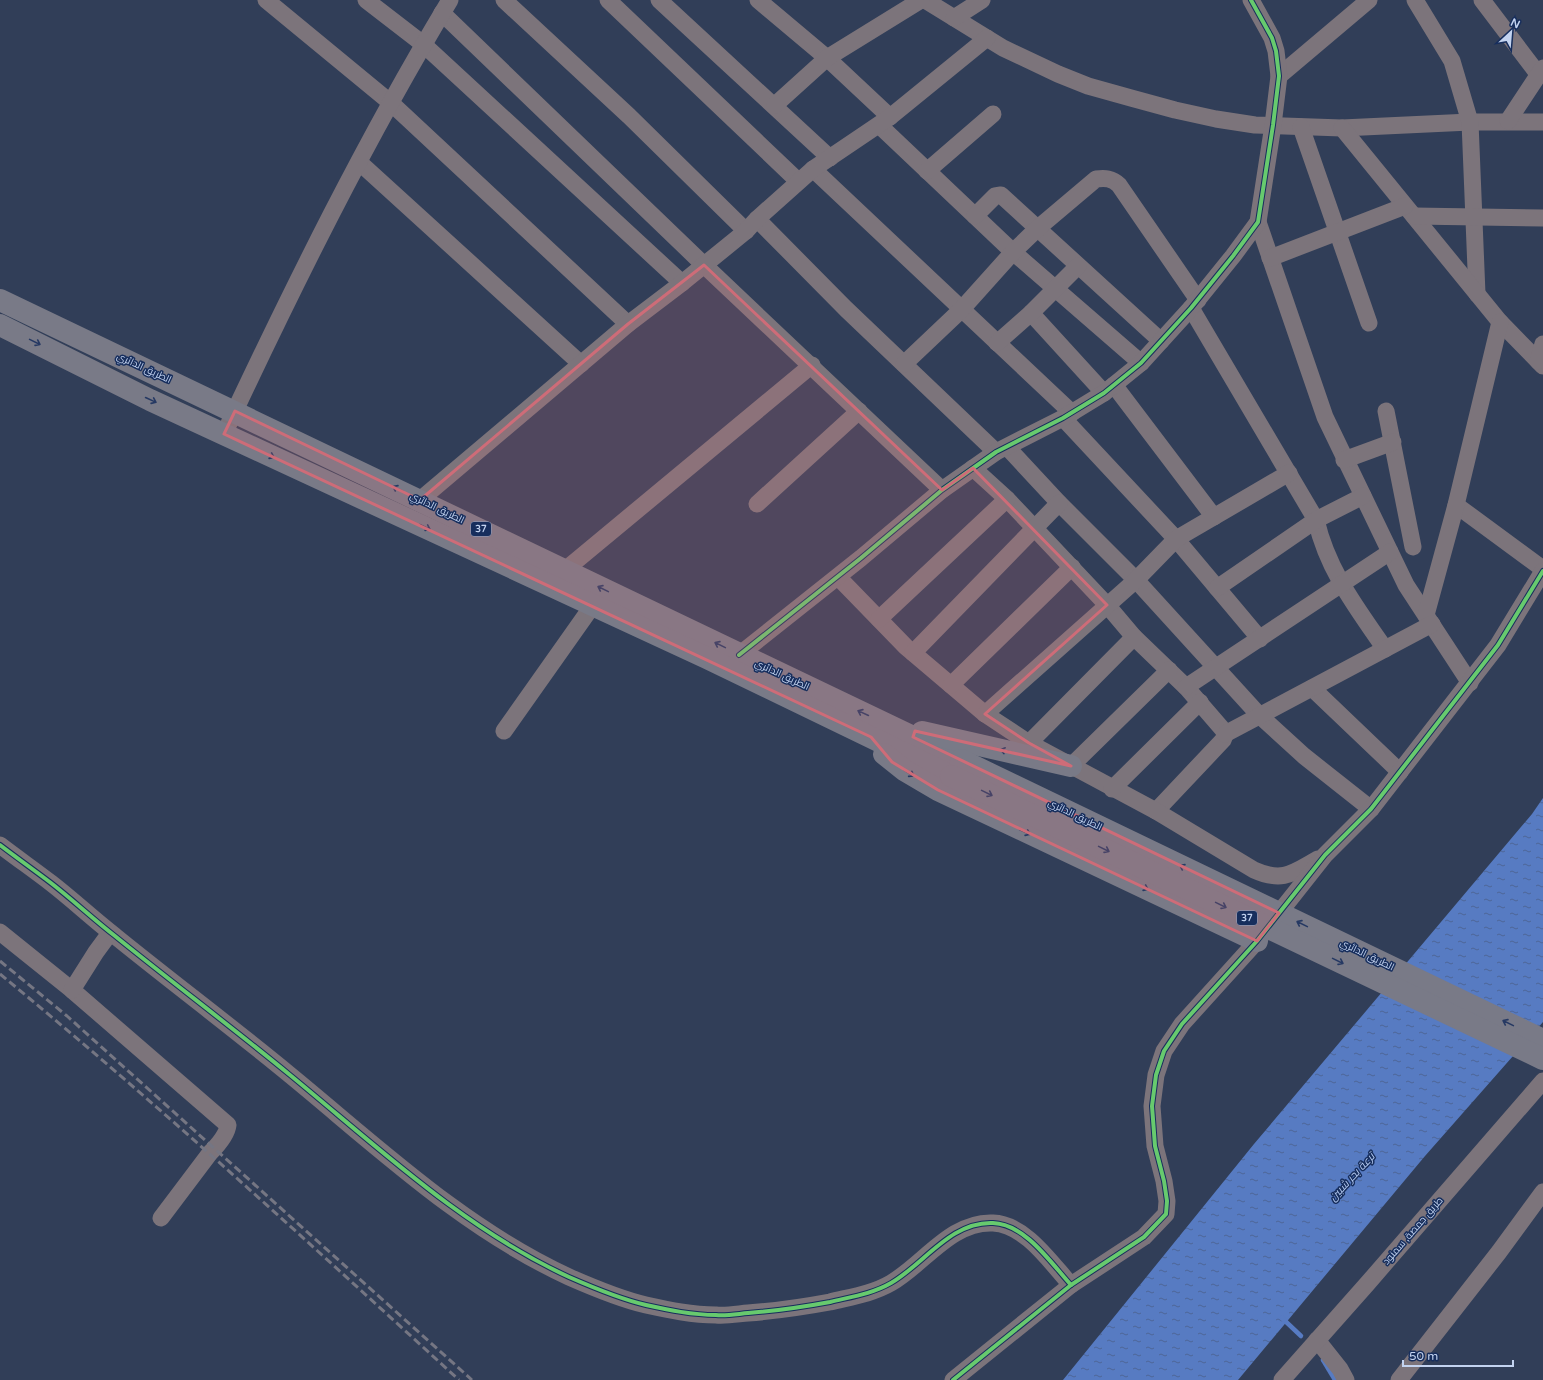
<svg xmlns="http://www.w3.org/2000/svg" width="1543" height="1380" viewBox="0 0 1543 1380" font-family="'Varela Round',Cairo,sans-serif">
<defs>
<pattern id="water-ripples" width="26" height="14" patternUnits="userSpaceOnUse"><rect width="26" height="14" fill="#577bc2"/><path d="M2 4q2-2 4 0t4 0M15 11q2-2 4 0t4 0" fill="none" stroke="#4d6697"/></pattern>
</defs>
<rect width="100%" height="100%" fill="#313e58"/>
<path fill="url(#water-ripples)" d="M 1543,798 L 1543,1022 L 1425,1156 L 1238,1380 L 1063,1380 L 1254,1144 L 1532,814 Z"/>
<g fill="none" stroke-linecap="round" stroke-linejoin="round">
<g stroke="#577bc2" stroke-width="4.5">
<path d="M 1282,1318 L 1301,1336"/>
<path d="M 1323,1360 L 1335,1380"/>
</g>
<g stroke="#7c747b" stroke-width="17">
<path d="M 266,0 L 391,103 L 628,324"/>
<path d="M 366,0 L 423,44 L 682,283"/>
<path d="M 504,0 L 629,116 L 746,231"/>
<path d="M 608,0 L 798,181"/>
<path d="M 659,0 L 830,158"/>
<path d="M 758,0 L 827,58 L 890,117"/>
<path d="M 925,0 L 1003,48 L 1058,74 L 1088,86 L 1131,98 L 1175,110 L 1216,119 L 1255,125 L 1342,128 L 1470,122 L 1543,122"/>
<path d="M 1415,0 L 1452,61 L 1470,122 L 1477,294"/>
<path d="M 1482,0 L 1538,74"/>
<path d="M 442,13 L 704,265 L 942,490"/>
<path d="M 954,18 L 982,0"/>
<path d="M 1279,76 L 1369,0"/>
<path d="M 775,105 L 827,58 L 921,0"/>
<path d="M 1508,121 L 1543,68"/>
<path d="M 879,125 L 1013,252 L 1141,363"/>
<path d="M 1301,127 L 1369,323"/>
<path d="M 1342,128 L 1500,322 L 1543,366"/>
<path d="M 359,162 L 581,364"/>
<path d="M 813,169 L 1072,413"/>
<path d="M 927,171 L 993,114"/>
<path d="M 975,216 L 995,196 L 1001,195 L 1161,341"/>
<path d="M 1414,216 L 1543,218"/>
<path d="M 757,219 L 846,309 L 996,452"/>
<path d="M 1258,222 L 1325,417 L 1406,585 L 1470,683"/>
<path d="M 1270,258 L 1405,206"/>
<path d="M 1191,308 L 1316,520 C 1328,571 1356,607 1385,649"/>
<path d="M 1031,313 L 1104,393"/>
<path d="M 997,343 L 1031,313 L 1078,266"/>
<path d="M 1538,361 L 1543,344"/>
<path d="M 904,364 L 961,310 L 1013,252 L 1038,228 L 1096,179 C 1105,178 1112,178 1119,185 L 1198,300"/>
<path d="M 1114,385 L 1214,517"/>
<path d="M 1386,411 L 1413,547"/>
<path d="M 1063,418 L 1176,539 L 1260,639"/>
<path d="M 224,434 C 293,287 366,139 450,0"/>
<path d="M 1007,447 L 1059,503 L 1136,580 L 1259,715 L 1304,756 L 1371,809"/>
<path d="M 1344,460 L 1393,442"/>
<path d="M 973,468 L 1007,499 L 1107,605 L 1134,637 L 1186,687 L 1224,731 L 1225,735 L 1223,740 L 1156,811"/>
<path d="M 420,500 L 628,324 L 682,283 L 746,231 L 757,219 L 813,169 L 890,117 L 987,38"/>
<path d="M 757,504 L 859,411"/>
<path d="M 1456,505 L 1543,569"/>
<path d="M 565,570 L 812,365"/>
<path d="M 838,577 L 906,647 L 985,714 L 1029,743 L 1156,811 L 1254,870 C 1283,883 1293,873 1318,859"/>
<path d="M 1217,588 L 1316,520 L 1363,496"/>
<path d="M 1426,615 L 1456,505 L 1500,322"/>
<path d="M 879,619 L 1007,499"/>
<path d="M 913,653 L 1059,503"/>
<path d="M 739,655 L 861,558 L 942,490 L 996,452 L 1063,418 L 1104,393 L 1141,363 L 1191,308 L 1233,256 L 1258,222 L 1273,125 L 1279,76 L 1276,51 L 1272,38 L 1251,0"/>
<path d="M 951,685 L 1072,567"/>
<path d="M 1186,687 L 1390,552"/>
<path d="M 1312,688 L 1400,772"/>
<path d="M 985,714 L 1136,580 L 1176,539 L 1289,473"/>
<path d="M 504,731 L 593,605"/>
<path d="M 1225,734 L 1432,624"/>
<path d="M 1029,743 L 1134,637"/>
<path d="M 1071,766 L 1169,670"/>
<path d="M 1112,789 L 1200,702"/>
<path d="M 0,845 C 17,858 34,870 51,883 C 73,900 93,919 115,936 C 173,983 233,1028 290,1075 C 379,1148 463,1228 569,1277 C 594,1288 620,1299 646,1305 C 669,1310 692,1315 716,1315 C 726,1316 737,1314 748,1313 C 775,1311 803,1307 830,1302 C 850,1297 872,1294 891,1283 C 924,1264 951,1221 993,1223 C 1025,1224 1051,1263 1071,1285"/>
<path d="M 0,932 L 72,990 L 228,1125 C 227,1135 217,1146 210,1153 L 161,1218"/>
<path d="M 72,990 L 96,952 L 110,933"/>
<path d="M 1317,1340 L 1340,1369 L 1346,1380"/>
<path d="M 953,1380 L 1071,1285 L 1144,1237 L 1166,1214 L 1167,1201 L 1164,1181 L 1155,1146 L 1152,1106 L 1156,1075 L 1164,1051 L 1182,1024 L 1257,941 L 1325,855 L 1371,809 L 1498,645 L 1543,571"/>
<path d="M 1282,1380 L 1367,1284 L 1543,1081"/>
<path d="M 1399,1380 L 1499,1252 L 1543,1192"/>
</g>
<g stroke="#797a87" stroke-width="22">
<path d="M 0,300 L 961,760"/>
<path d="M 0,325 L 150,400 L 707,658 L 951,776"/>
<path d="M 922,732 L 1071,766"/>
<path d="M 884,754 L 904,770 L 938,790 L 1257,941"/>
</g>
<g stroke="#757683" stroke-width="3" stroke-dasharray="8 4" stroke-linecap="butt">
<path d="M 0,961 L 67,1016 L 472,1380"/>
<path d="M 0,974 C 158,1104 308,1242 459,1380"/>
</g>
<g stroke="#797a87" stroke-width="22">
<path d="M 961,760 L 1543,1040"/>
<path d="M 951,776 L 1543,1059"/>
</g>
<defs>
<g id="cycleway">
<path d="M 739,655 L 861,558 L 942,490 L 996,452 L 1063,418 L 1104,393 L 1141,363 L 1191,308 L 1233,256 L 1258,222 L 1273,125 L 1279,76 L 1276,51 L 1272,38 L 1251,0"/>
<path d="M 0,845 C 17,858 34,870 51,883 C 73,900 93,919 115,936 C 173,983 233,1028 290,1075 C 379,1148 463,1228 569,1277 C 594,1288 620,1299 646,1305 C 669,1310 692,1315 716,1315 C 726,1316 737,1314 748,1313 C 775,1311 803,1307 830,1302 C 850,1297 872,1294 891,1283 C 924,1264 951,1221 993,1223 C 1025,1224 1051,1263 1071,1285"/>
<path d="M 953,1380 L 1071,1285 L 1144,1237 L 1166,1214 L 1167,1201 L 1164,1181 L 1155,1146 L 1152,1106 L 1156,1075 L 1164,1051 L 1182,1024 L 1257,941 L 1325,855 L 1371,809 L 1498,645 L 1543,571"/>
</g>
</defs>
<use href="#cycleway" stroke="#172e5d" stroke-width="6"/>
<use href="#cycleway" stroke="#67ca6e" stroke-width="4"/>
</g>
<defs><path id="oneway-shaft" d="M-6 0H5M1.5-3L5.5 0L1.5 3" fill="none" stroke-width="1.6" stroke-linecap="round" stroke-linejoin="round"/></defs>
<g stroke="#263963">
<use href="#oneway-shaft" transform="translate(35 342) rotate(26)"/>
<use href="#oneway-shaft" transform="translate(151 400) rotate(25)"/>
<use href="#oneway-shaft" transform="translate(269 455) rotate(25)"/>
<use href="#oneway-shaft" transform="translate(398 489) rotate(-154)"/>
<use href="#oneway-shaft" transform="translate(425 527) rotate(25)"/>
<use href="#oneway-shaft" transform="translate(603 589) rotate(-154)"/>
<use href="#oneway-shaft" transform="translate(720 645) rotate(-154)"/>
<use href="#oneway-shaft" transform="translate(863 713) rotate(-155)"/>
<use href="#oneway-shaft" transform="translate(1006 751) rotate(-167)"/>
<use href="#oneway-shaft" transform="translate(909 773) rotate(33)"/>
<use href="#oneway-shaft" transform="translate(987 793) rotate(26)"/>
<use href="#oneway-shaft" transform="translate(1025 832) rotate(25)"/>
<use href="#oneway-shaft" transform="translate(1104 849) rotate(26)"/>
<use href="#oneway-shaft" transform="translate(1185 868) rotate(-154)"/>
<use href="#oneway-shaft" transform="translate(1143 887) rotate(25)"/>
<use href="#oneway-shaft" transform="translate(1221 905) rotate(26)"/>
<use href="#oneway-shaft" transform="translate(1302 924) rotate(-154)"/>
<use href="#oneway-shaft" transform="translate(1338 961) rotate(26)"/>
<use href="#oneway-shaft" transform="translate(1508 1023) rotate(-154)"/>
</g>
<path fill="#ce6c78" fill-opacity="0.2" stroke="#ce6c78" stroke-width="3" stroke-linejoin="round" d="M 704,265 L 942,490 L 973,468 L 1107,605 L 985,714 L 1029,743 L 1071,766 L 915,731 L 913,737 L 1279,913 L 1257,941 L 938,790 L 892,762 L 871,737 L 224,434 L 235,411 L 420,500 L 628,324 Z"/>
<g text-anchor="middle" dominant-baseline="central" stroke-width="3" stroke-linejoin="round" paint-order="stroke">
<g fill="#172e5d" stroke="#8fa2c4" stroke-width="1">
<rect x="471" y="522" width="20" height="14" rx="3"/>
<rect x="1237" y="911" width="20" height="14" rx="3"/>
</g>
<g font-size="9" font-weight="bold" fill="#c3d3f0">
<text x="481" y="529">37</text>
<text x="1247" y="918">37</text>
</g>
<g font-size="10" fill="#c3d3f0" stroke="#172e5d">
<text transform="translate(144 368) rotate(25)">الطريق الدائري</text>
<text transform="translate(437 508) rotate(26)">الطريق الدائري</text>
<text transform="translate(782 675) rotate(25)">الطريق الدائري</text>
<text transform="translate(1075 815) rotate(26)">الطريق الدائري</text>
<text transform="translate(1367 955) rotate(26)">الطريق الدائري</text>
<text transform="translate(1413 1231) rotate(-49)">طريق جمصة, سمنود</text>
</g>
<g font-size="11" font-style="italic" fill="#b6ccf4" stroke="#172e5d">
<text transform="translate(1352 1177) rotate(-47)">ترعة بحر شبين</text>
</g>
</g>
<g transform="translate(1511 32) rotate(26)" stroke="#172e5d" stroke-width="3" paint-order="stroke">
<path d="M0-3L7 15L0 10L-7 15Z" fill="#c3d3f0"/>
<text y="-6" font-size="11" font-weight="bold" text-anchor="middle" fill="#c3d3f0">N</text>
</g>
<path d="M1403 1360v6h110v-6" fill="none" stroke="#c3d3f0" stroke-width="2"/>
<text x="1409" y="1360" font-size="12" fill="#c3d3f0" stroke="#172e5d" stroke-width="3" paint-order="stroke">50 m</text>
</svg>
